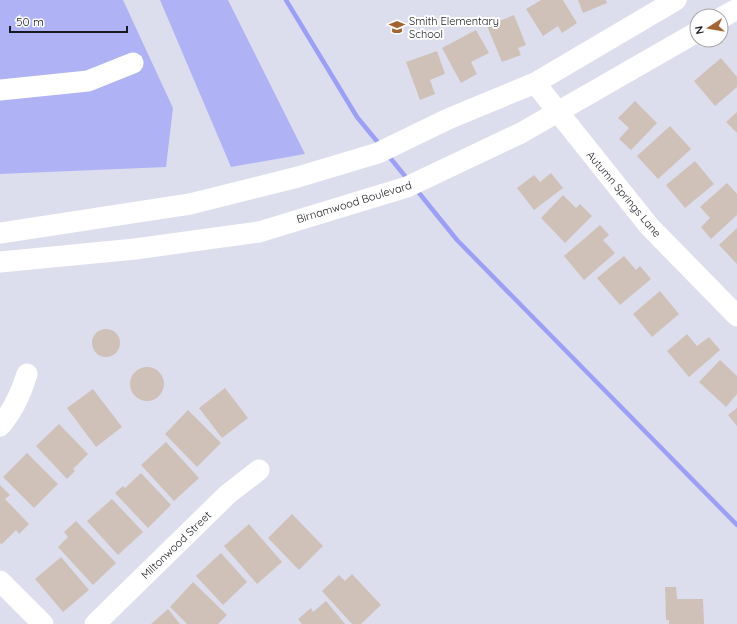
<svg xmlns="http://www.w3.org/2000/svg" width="737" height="624" viewBox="0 0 737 624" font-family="Quicksand,sans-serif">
<rect width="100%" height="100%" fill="#dddeed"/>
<g fill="#afb3f6">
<path d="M 0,0 L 123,0 L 173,108 L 166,167 L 0,174 Z"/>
<path d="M 160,0 L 228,0 L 305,154 L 231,167 Z"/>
</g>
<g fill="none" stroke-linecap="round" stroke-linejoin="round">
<g stroke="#9c9ff6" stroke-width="4.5">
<path d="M 286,0 L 357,117 L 380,145"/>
<path d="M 387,154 L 409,181"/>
<path d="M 415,188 L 457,240 L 737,525"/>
</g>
</g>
<g fill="#cfc1b8">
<path d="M 541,0 L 563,0 L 577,23 L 562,33 L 558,26 L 543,36 L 526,9 Z"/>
<path d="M 578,0 L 606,0 L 607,3 L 583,13 Z"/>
<path d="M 514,15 L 526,45 L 518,48 L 521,55 L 502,62 L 487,26 Z"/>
<path d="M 476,30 L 489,53 L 471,62 L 477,74 L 461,83 L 442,48 Z"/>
<path d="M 437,51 L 445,74 L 430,80 L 435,94 L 420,100 L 406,62 Z"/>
<path d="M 721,58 L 737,77 L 737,87 L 715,106 L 694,81 Z"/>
<path d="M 635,101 L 657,123 L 631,150 L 619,139 L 629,128 L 618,118 Z"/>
<path d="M 737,112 L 737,133 L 726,122 Z"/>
<path d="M 670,126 L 691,149 L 658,179 L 637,156 Z"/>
<path d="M 695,161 L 714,184 L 685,208 L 666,185 Z"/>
<path d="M 551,173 L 563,188 L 534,210 L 517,188 L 534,175 L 540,182 Z"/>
<path d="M 727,183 L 737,194 L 737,215 L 711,239 L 701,227 L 710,218 L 700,207 Z"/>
<path d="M 563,195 L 576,208 L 580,204 L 592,216 L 565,243 L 541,218 Z"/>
<path d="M 600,225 L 609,235 L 603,240 L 615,253 L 584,280 L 564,256 Z"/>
<path d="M 737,228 L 737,264 L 719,245 Z"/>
<path d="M 624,256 L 636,270 L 640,266 L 651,279 L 620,305 L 597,278 Z"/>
<path d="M 660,291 L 679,314 L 652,337 L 633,314 Z"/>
<circle cx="106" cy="343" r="14"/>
<path d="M 687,334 L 697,346 L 709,337 L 720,350 L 689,377 L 667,351 Z"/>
<path d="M 720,360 L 737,376 L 737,394 L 726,407 L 699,382 Z"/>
<circle cx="147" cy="384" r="17"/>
<path d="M 225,388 L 248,418 L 222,438 L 199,408 Z"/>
<path d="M 93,389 L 122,427 L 96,447 L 67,408 Z"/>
<path d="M 737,408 L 737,426 L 728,415 Z"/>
<path d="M 188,410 L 221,443 L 197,467 L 165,434 Z"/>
<path d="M 59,424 L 88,454 L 73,469 L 75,471 L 67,479 L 36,446 Z"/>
<path d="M 166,442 L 199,478 L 174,501 L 141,465 Z"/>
<path d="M 27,453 L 58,484 L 34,508 L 3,477 Z"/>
<path d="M 141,473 L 171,505 L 148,528 L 115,493 L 123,486 L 125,488 Z"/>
<path d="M 0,485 L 10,495 L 5,499 L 29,524 L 19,534 L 16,530 L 2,544 L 0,543 Z"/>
<path d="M 112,499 L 143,532 L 118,555 L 87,521 Z"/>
<path d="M 292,514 L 323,546 L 299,570 L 268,538 Z"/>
<path d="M 76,521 L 116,563 L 93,585 L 58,547 L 68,537 L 64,532 Z"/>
<path d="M 249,524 L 282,562 L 257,584 L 224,546 Z"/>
<path d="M 221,553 L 247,582 L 223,605 L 196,576 Z"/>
<path d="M 61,557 L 89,590 L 63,612 L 35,579 Z"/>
<path d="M 352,574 L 381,605 L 361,624 L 352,624 L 322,591 L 339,575 L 345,581 Z"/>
<path d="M 193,582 L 227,615 L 218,624 L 187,624 L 170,607 Z"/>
<path d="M 665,587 L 676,587 L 677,599 L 703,599 L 704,624 L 669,624 L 669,620 L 666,620 Z"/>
<path d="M 326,601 L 345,624 L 302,624 L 298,619 L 311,608 L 313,612 Z"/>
<path d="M 168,609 L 180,624 L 151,624 Z"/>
</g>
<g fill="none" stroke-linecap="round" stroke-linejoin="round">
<g stroke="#fff" stroke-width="21">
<path d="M 721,18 L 737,9"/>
<path d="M 535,83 L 649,226 L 737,316"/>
<path d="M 0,90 L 88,81 L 133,63"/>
<path d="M 0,233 L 190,204 L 298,177 L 378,153 L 448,119 L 535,83 L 676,0"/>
<path d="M 0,262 L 135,249 L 259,232 L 407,187 L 521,133 L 697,32"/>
<path d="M 0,426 C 14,410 21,393 27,374"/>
<path d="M 0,581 L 43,624"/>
<path d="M 95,624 L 228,494 L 259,470"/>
</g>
</g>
<defs>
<symbol id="school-bare" viewBox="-9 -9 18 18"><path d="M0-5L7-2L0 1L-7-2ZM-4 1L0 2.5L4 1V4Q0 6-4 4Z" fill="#a56330" stroke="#fff" stroke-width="2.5" paint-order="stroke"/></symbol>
</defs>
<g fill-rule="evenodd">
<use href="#school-bare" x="386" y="16" width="22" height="22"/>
</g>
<g text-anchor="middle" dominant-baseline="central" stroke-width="4" stroke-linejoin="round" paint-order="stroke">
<g font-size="11" fill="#18191e" stroke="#fff" text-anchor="start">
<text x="409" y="21">Smith Elementary<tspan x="409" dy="13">School</tspan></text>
</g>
<g font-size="11" fill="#18191e" stroke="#fff">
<text transform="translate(624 194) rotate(50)">Autumn Springs Lane</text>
<text transform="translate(354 202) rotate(-17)">Birnamwood Boulevard</text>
<text transform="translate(176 545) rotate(-44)">Miltonwood Street</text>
</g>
</g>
<g transform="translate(709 28) rotate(258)"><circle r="19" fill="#ffffff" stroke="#a3a3a5"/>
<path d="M0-3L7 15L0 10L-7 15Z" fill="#a56330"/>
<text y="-6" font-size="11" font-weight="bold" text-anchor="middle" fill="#18191e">N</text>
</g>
<path d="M10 26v6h117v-6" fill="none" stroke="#18191e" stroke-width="2"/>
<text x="16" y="26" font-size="12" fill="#18191e" stroke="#ffffff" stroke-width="3" paint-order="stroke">50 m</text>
</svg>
